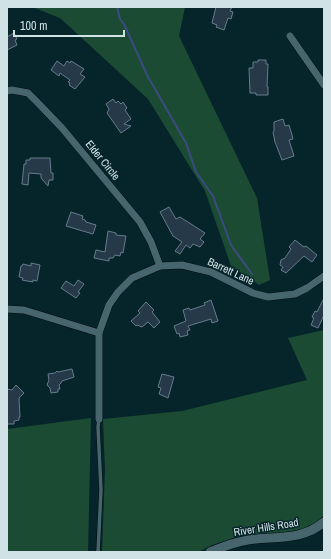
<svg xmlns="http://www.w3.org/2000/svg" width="331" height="559" viewBox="0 0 331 559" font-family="'Archivo Narrow',sans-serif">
<rect width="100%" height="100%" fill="#06252b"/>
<g fill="#1c4b34">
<path d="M 32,7 L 185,7 L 179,36 L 257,198 L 270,280 L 259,285 L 231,266 L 205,191 L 148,99 L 60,18 Z"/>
<path d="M 324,330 L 324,515 L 315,524 L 302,529 L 278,534 L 242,535 L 212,545 L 198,552 L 102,552 L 105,470 L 103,419 L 182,411 L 307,380 L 288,338 Z"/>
<path d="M 91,418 L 88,552 L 7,552 L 7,429 Z"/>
</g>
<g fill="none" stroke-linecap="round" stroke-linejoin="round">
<path stroke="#3b4b81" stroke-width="2" d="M 117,7 L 120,19 L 124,24 L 147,75 L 186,143 L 196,172 L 213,196 L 231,245 L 252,274"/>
</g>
<g fill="#253948" stroke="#667c8d">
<path d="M 216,7 L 232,7 L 230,11 L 233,12 L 231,19 L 228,18 L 224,30 L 216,27 L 217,25 L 212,23 Z"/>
<path d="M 14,33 L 17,39 L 15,40 L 17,45 L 7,50 L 7,37 Z"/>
<path d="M 258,60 L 266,60 L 266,64 L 268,64 L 267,87 L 268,87 L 268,95 L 256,95 L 256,93 L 250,93 L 249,68 L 253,68 L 253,62 L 258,62 Z"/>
<path d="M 57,61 L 64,66 L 67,61 L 70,63 L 71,61 L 84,69 L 80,74 L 85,77 L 75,89 L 69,85 L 70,83 L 68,82 L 70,80 L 60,73 L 59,76 L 51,70 Z"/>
<path d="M 113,99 L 116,103 L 118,101 L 121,104 L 123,102 L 127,108 L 125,110 L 131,119 L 124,124 L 131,126 L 121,133 L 107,113 L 109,109 L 106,104 Z"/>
<path d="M 283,119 L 285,126 L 289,125 L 292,135 L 293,139 L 289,140 L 294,156 L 282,160 L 275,142 L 273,132 L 274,131 L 274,122 Z"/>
<path d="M 30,158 L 50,158 L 51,173 L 53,173 L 53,180 L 49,180 L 48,186 L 41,178 L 41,174 L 29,173 L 28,185 L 22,184 L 24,164 L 26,164 L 26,160 L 30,160 Z"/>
<path d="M 169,207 L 176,219 L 180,217 L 205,233 L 200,239 L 204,242 L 200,247 L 193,244 L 190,248 L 186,245 L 180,254 L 175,251 L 182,242 L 173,236 L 160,212 Z"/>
<path d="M 71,212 L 83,216 L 82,219 L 85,220 L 86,222 L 96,225 L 93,234 L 66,226 Z"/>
<path d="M 108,231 L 116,233 L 116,235 L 126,236 L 123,253 L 121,252 L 120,256 L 115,255 L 113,258 L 109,258 L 109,261 L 94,258 L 96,250 L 105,252 Z"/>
<path d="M 295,240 L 304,247 L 306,246 L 317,255 L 312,262 L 304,256 L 286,273 L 281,270 L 283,267 L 280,265 L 281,260 L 285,258 L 291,249 L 289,247 Z"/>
<path d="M 31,263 L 40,265 L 37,281 L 33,280 L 33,282 L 22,280 L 23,278 L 19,277 L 21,266 L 22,266 L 23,264 L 31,266 Z"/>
<path d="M 78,280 L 84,284 L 78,292 L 80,293 L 76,298 L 61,288 L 66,281 L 74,286 Z"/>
<path d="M 324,298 L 324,315 L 318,328 L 311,325 L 314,318 L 312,317 L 315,311 L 317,312 Z"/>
<path d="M 211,300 L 218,321 L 212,323 L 211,319 L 188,326 L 190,330 L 187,331 L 188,335 L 180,337 L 179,333 L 177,334 L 174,326 L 186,321 L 183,310 L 189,308 L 190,310 L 205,305 L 204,303 Z"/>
<path d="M 146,302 L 154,310 L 152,312 L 160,322 L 154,328 L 148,322 L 142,327 L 137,325 L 136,326 L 131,321 L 140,313 L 138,311 Z"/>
<path d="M 72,369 L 74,377 L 62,381 L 61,383 L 59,385 L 60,389 L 58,389 L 58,392 L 51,393 L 50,388 L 47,385 L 49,380 L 48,374 L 55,373 L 57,371 L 58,372 Z"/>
<path d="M 162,374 L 174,377 L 168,398 L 159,394 L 161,388 L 158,387 Z"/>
<path d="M 16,385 L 24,393 L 19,398 L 20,417 L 19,417 L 19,420 L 14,421 L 14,424 L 7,424 L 7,389 L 12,390 Z"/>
</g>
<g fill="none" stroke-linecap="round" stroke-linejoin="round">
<defs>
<path id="service" d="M 98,552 L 101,490 L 98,427 L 99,419"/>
<g id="minor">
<path d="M 290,36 L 324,85"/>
<path d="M 7,91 L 12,90 L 28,93 L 38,103 L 62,128 L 140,222 L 151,242 L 160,266"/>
<path d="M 7,309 L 24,310 L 99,333"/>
<path d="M 99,419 L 99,333 L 109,305 L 118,292 L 132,278 L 160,266 L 182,265 L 211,272 L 253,293 L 268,297 L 295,294 L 307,288 L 324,276"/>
</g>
<path id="tertiary" d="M 210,552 C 222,547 235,542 248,540 C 275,536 302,541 324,522"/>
</defs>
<use href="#service" stroke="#000d12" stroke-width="4.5"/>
<use href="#minor" stroke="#000d12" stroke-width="8"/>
<use href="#tertiary" stroke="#000d12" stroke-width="10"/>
<use href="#service" stroke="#47656c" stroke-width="3.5"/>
<use href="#minor" stroke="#47656c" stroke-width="7"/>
<use href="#tertiary" stroke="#47656c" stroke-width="9"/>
</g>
<g text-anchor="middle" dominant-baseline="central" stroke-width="3" stroke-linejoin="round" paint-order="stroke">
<g font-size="11" fill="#d1e2e6" stroke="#06252b">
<text transform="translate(103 160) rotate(51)">Elder Circle</text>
<text transform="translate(231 271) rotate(25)">Barrett Lane</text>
<text transform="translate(266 527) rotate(-9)">River Hills Road</text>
</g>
</g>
<rect width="331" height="559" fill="none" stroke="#d1e2e6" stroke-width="16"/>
<path d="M14 30v6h110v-6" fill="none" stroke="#d1e2e6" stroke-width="2"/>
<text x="20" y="30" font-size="12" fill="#d1e2e6" stroke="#06252b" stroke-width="3" paint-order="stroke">100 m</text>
</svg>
